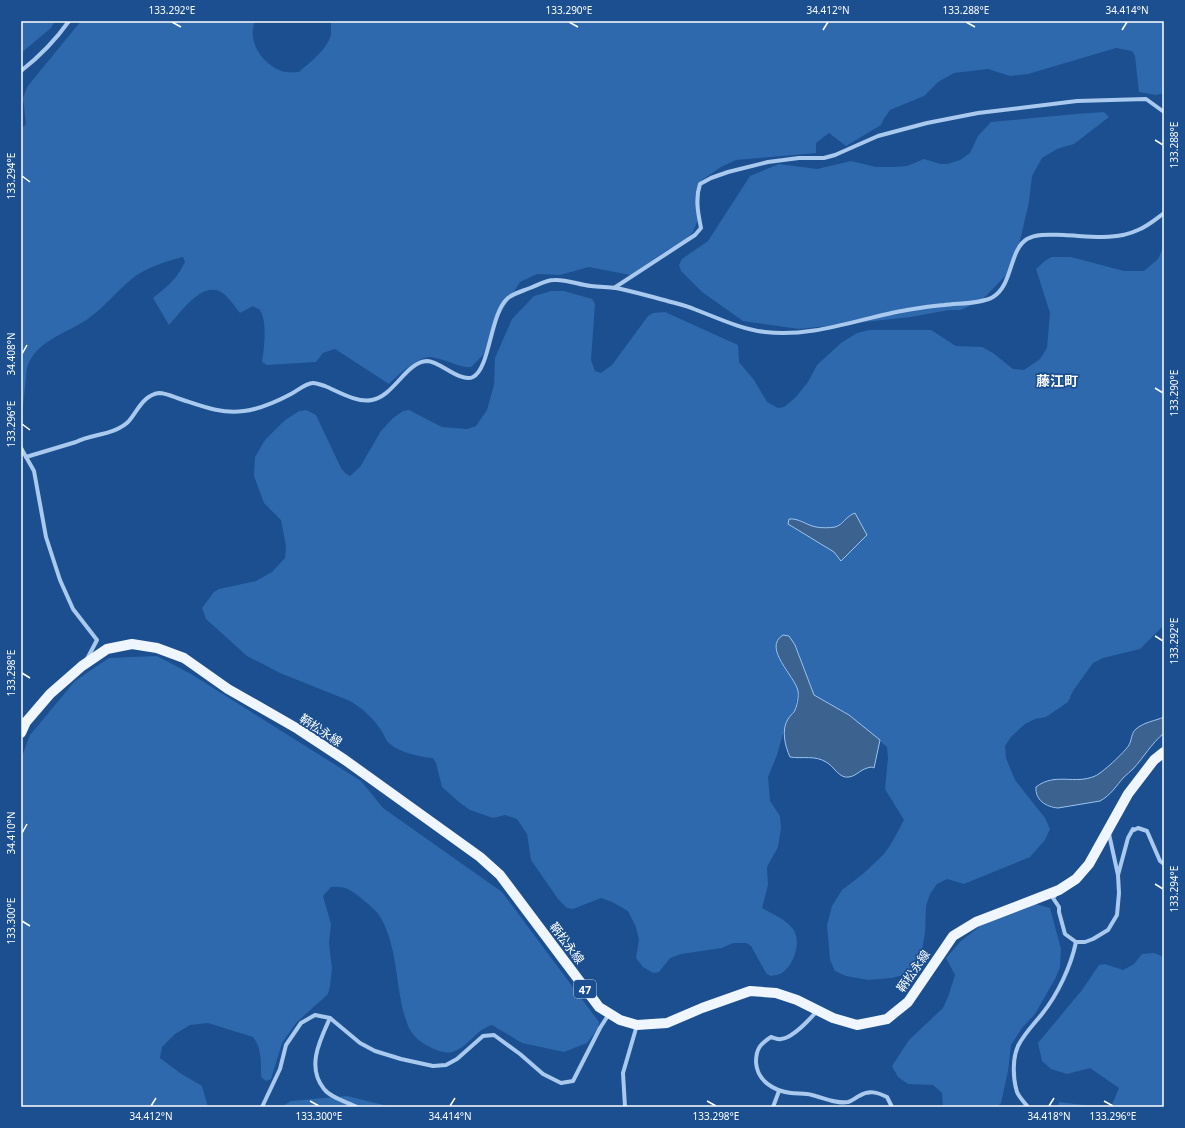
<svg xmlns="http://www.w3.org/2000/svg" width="1185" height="1128" viewBox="0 0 1185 1128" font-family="'Noto Sans','Noto Sans JP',sans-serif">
<rect width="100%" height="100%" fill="#1b4f8f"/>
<g fill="#2e69ad">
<path d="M 21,21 L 55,21 L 51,28 L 21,53 Z"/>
<path d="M 81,21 L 255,21 C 247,41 261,63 281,71 C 286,73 294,72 299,72 C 310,62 328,49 331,34 C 331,30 331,25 331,21 L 1164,21 L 1164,93 L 1156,95 L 1139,92 L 1135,56 L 1132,51 L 1116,48 L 1028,74 L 1010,76 L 988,69 L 954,73 L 938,82 L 924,96 L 890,110 L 883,120 L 881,125 L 846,146 L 829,133 L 816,143 L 816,153 L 736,160 L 721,167 L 702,180 L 700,185 L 700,215 L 693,232 L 680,245 L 669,249 L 630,275 L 589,267 L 560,275 L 537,274 L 520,282 L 498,317 L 483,355 L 471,367 L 465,367 C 456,365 440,358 431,357 C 418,356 398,375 389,384 L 335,349 L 323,353 L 316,362 L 267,365 L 262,362 C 264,350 268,319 259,309 C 258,309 254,307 253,306 L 240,313 C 234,306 230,298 221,292 C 202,281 180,313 169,325 L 153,298 C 168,286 176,280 185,262 L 183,257 C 167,261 151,266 137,275 C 120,287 107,305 89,318 C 69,333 35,340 27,368 L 22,415 L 21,129 L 26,124 L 23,98 L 27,87 Z"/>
<path d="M 1104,112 L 1109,117 L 1074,144 L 1057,149 L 1042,158 L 1032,176 L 1029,202 L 1015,262 L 1008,273 L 987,295 L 977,303 L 960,310 L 949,310 L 911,317 L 799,329 L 743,321 L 702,292 L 681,271 L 679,265 L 682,259 L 708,241 L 750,176 L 779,164 L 817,169 L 851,161 L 876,167 L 894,167 L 907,166 L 924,159 L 941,164 L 947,164 L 960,160 L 970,153 L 978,136 L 991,122 C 1029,119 1066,114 1104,112 Z"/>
<path d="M 1164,246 L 1164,625 L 1140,649 L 1103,658 L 1093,663 L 1073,691 L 1068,702 L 1046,717 L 1035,719 L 1025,724 L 1011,737 L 1005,746 L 1006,758 L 1015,780 L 1045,818 L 1050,829 L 1045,840 L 1030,857 L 964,884 L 947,879 L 937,884 L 930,894 L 926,906 L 925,933 L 921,957 L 903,975 L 892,978 L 868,980 L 846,976 L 835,971 L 830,960 L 827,925 L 832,906 L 842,890 L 864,873 L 884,854 L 891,844 L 904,820 L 885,789 L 888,758 L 887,747 L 849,715 L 814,695 L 795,645 L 776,643 L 780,661 L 797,687 L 798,693 L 795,710 L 787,720 L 777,755 L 768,777 L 770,801 L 780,816 L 781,828 L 778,847 L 767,867 L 768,885 L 762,908 C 773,914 785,919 793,929 C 802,941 794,965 782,973 C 779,975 774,975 770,976 L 766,973 L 751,946 L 746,943 L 733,943 L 722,948 L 681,954 L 670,958 L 659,972 L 653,973 L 643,967 L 636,958 L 639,940 L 636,927 L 628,911 L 612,902 L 601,898 L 573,909 L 567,908 L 558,899 L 531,860 L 527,834 L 517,819 L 505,815 L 493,818 L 470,810 L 460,803 L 442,787 L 436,763 L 433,758 C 420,757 396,752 387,741 C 385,738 384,734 381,730 C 374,719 362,708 350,701 L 280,673 L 247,656 L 206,619 L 202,608 L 214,592 L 219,589 L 256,581 L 272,572 L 285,558 L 286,546 L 281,520 L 264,503 L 254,476 L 255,457 L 265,440 L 284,421 L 299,411 L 306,410 L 316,415 L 341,468 L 345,473 L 350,476 L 360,467 L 381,431 L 393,418 L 403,411 L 409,410 L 442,427 L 467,429 L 476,426 L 487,410 L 494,385 L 495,358 L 512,319 L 534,296 L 551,291 L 564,291 L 592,299 L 595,304 L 591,360 L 595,371 L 601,373 L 612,365 L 648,316 L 653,313 L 665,312 L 738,345 L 739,362 L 754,380 L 767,402 L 778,408 L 784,407 L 795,398 L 808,382 L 817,365 L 841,343 L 857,333 L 869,330 L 931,330 L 956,346 L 982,347 L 993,353 L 1013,369 L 1024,370 L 1040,359 L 1047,348 L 1050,313 L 1036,269 L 1046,260 L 1052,257 L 1071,257 L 1124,271 L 1144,271 L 1158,259 Z"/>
<path d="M 157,656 L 191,674 L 361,781 L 383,808 L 502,892 L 599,1022 L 598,1028 L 587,1043 L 564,1052 L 522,1043 L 492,1025 C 476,1029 468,1048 452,1052 C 446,1054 437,1050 432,1048 C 423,1044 413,1037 409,1028 C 407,1024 406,1019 404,1014 C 396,984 397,950 383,922 C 379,912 369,905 361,898 C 349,889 346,886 331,887 L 323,896 L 331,924 L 329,943 L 332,969 L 330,986 L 328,994 L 296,1023 L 282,1043 L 271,1079 L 266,1081 L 261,1077 C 261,1063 262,1048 253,1037 L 208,1023 L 190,1025 L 175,1034 L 162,1047 L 160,1058 L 180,1073 L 202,1086 L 208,1107 L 21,1107 L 21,759 L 30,735 L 75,681 L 109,658 Z"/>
<path d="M 1032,903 L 1050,908 L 1061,949 L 1060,967 L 1055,979 L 1035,1014 L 1022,1028 L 1011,1045 L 1008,1071 L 1001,1103 L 997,1107 L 943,1107 L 942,1093 L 933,1085 L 908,1084 L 898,1077 L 892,1066 L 909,1040 L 943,1008 L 948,997 L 955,975 L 946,958 L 960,942 L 980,926 Z"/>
<path d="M 1154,953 L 1164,957 L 1164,1107 L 1111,1107 L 1119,1088 L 1090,1068 L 1067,1074 L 1051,1069 L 1042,1061 L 1038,1043 L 1082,990 L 1099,965 L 1105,964 L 1123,970 L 1134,964 L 1142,954 Z"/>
<path d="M 347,1096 L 392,1107 L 281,1107 L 291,1101 Z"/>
<path d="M 1059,1102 L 1084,1105 L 1091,1107 L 1058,1107 Z"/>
</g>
<g fill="#3c6290" stroke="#9cc4f0">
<path d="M 855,513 L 867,535 L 841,561 L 834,552 L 788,524 L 789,519 C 799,518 806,525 816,527 C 821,528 830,528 835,527 C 843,525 846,516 855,513 Z"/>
<path d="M 783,635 L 789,636 L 795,645 L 814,695 L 849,715 L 880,740 L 874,768 L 872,767 C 861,768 857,776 849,777 C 839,779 834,766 826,762 C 815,755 802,759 790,757 C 785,746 781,730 788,719 C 790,716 792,714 794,712 C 797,707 799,696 798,691 C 795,676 762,648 783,635 Z"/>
<path d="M 1164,717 L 1164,733 C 1151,744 1144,757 1133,769 C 1130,772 1127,774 1124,777 C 1116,786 1111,795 1100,801 L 1058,808 C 1046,807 1035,800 1036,787 C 1055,772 1075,785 1095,776 C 1101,774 1125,752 1129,745 C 1132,740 1131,733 1136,729 C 1144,722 1155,721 1164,717 Z"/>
</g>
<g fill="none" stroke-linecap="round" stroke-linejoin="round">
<g stroke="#a9c9ee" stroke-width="4">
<path d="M 21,71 C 40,56 55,41 69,21"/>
<path d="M 614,288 L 695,235 L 701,228 C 698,213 695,199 700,184 L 711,178 L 728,172 L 768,162 L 799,158 L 824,158 L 835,155 L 878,136 L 927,123 L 978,113 L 1077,101 L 1146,99 L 1164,112"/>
<path d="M 21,448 L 34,471 L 46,537 L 60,580 L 73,609 L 97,640 L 87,659"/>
<path d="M 26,457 L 76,442 C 92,434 114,435 128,422 C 137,412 143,395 159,393 C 167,393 176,398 183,400 C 204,407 222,414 244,411 C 260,409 276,402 291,394 C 297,391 306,383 313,383 C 316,383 322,385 325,386 C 339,392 357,403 372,400 C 394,396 406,362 427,361 C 440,361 460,383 473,377 C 490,369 490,313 508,298 C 514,293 523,291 530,288 C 538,285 546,280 554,280 C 566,279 579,285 591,286 C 599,287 607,287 616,288 C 632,291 648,296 664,300 C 674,303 685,305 694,309 C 718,318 740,329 765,332 C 813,338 860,318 907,310 C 919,308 932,306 944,305 C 958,303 981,304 993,297 C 1013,285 1009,250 1027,239 C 1038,233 1052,235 1064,235 C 1088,236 1115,241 1138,230 C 1148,226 1156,219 1164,213"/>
<path d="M 1118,875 L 1128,838 L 1133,829 L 1134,830 L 1138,828 L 1147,831 L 1160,861 L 1164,864"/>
<path d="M 1057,893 L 1053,898 L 1059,907 L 1059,912 L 1065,934 L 1076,942 L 1085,942 L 1093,939 L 1108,930 L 1117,915 L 1119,893 L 1118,875 L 1109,834"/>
<path d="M 817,1011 C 809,1020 793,1038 781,1039 C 778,1040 774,1038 771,1037 C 760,1044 756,1049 756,1062 C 757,1081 774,1091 791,1093 C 798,1094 805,1093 812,1095 C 824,1098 836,1104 848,1102 C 852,1101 855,1098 859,1096 C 869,1090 877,1092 887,1097 L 892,1107"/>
<path d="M 330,1018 C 320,1040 306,1067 324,1089 C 331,1098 347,1102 357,1107"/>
<path d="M 262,1107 L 280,1069 L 286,1045 L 301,1023 L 315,1015 L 330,1018 L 360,1043 L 375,1051 L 401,1059 L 433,1066 L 446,1065 L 457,1059 L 483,1036 L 494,1035 L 520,1054 L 543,1074 L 561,1083 L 573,1081 L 600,1028 L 609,1014"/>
<path d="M 625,1107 L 623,1073 L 637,1025"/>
<path d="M 773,1107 L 779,1091"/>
<path d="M 1028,1107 C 1024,1102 1019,1097 1017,1092 C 1013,1079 1012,1059 1018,1046 C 1024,1034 1034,1024 1042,1014 C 1058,994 1071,966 1076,942"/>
</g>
<path stroke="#f0f6ff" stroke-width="10" d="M 21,733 L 26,722 L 50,694 L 82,666 L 107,649 L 132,644 L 157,648 L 184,658 L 228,689 L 298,729 L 345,760 L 480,857 L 500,875 L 599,1007 L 620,1020 L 637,1025 L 667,1023 L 702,1008 L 750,991 L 776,993 L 797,1000 L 833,1018 L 857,1025 L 887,1019 L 908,1002 L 953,936 L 976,922 L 1059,890 L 1076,879 L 1089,864 L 1128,794 L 1154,760 L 1164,752"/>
</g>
<path fill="none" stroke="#fff" stroke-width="1.5" d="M 172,22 L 181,27M 569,22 L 578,27M 966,22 L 975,27M 823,30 L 828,22M 1122,30 L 1127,22M 1155,140 L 1163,145M 22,176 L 30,182M 22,354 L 27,345M 1155,388 L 1163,393M 22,424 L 30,430M 1155,636 L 1163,641M 22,673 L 30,678M 22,833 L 27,824M 1155,884 L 1163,889M 22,921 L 30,926M 310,1101 L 319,1106M 707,1101 L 716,1106M 1104,1101 L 1113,1106M 151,1106 L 156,1098M 450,1106 L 455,1098M 1049,1106 L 1054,1098"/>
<g text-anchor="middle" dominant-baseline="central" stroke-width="3.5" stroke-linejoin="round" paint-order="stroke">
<rect fill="#1b4f8f" stroke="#bbcadd" stroke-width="1" x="574" y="980" width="22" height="18" rx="3"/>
<g font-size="11" font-weight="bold" fill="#fff">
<text x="585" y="989">47</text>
</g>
<g font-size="12" fill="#fff" stroke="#1b4f8f">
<text transform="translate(321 730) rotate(33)">鞆松永線</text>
<text transform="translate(567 943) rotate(53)">鞆松永線</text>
<text transform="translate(913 971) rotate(-55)">鞆松永線</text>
</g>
<g font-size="14" font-weight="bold" fill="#fff" stroke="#1b4f8f">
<text x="1057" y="380">藤江町</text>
</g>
</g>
<rect width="1185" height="1128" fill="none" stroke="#1b4f8f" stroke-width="44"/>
<rect x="22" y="22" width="1141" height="1084" fill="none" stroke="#fff" stroke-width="1.5"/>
<g font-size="10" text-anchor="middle" fill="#fff">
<text x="172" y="14">133.292°E</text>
<text x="569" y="14">133.290°E</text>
<text x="828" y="14">34.412°N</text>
<text x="966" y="14">133.288°E</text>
<text x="1127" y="14">34.414°N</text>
<text transform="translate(1174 145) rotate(-90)" y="4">133.288°E</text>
<text transform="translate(11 176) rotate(-90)" y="4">133.294°E</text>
<text transform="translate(11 354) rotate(-90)" y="4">34.408°N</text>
<text transform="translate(1174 393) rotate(-90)" y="4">133.290°E</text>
<text transform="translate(11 424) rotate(-90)" y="4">133.296°E</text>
<text transform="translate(1174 641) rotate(-90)" y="4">133.292°E</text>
<text transform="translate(11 673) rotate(-90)" y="4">133.298°E</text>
<text transform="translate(11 833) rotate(-90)" y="4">34.410°N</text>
<text transform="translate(1174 889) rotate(-90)" y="4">133.294°E</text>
<text transform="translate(11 921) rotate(-90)" y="4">133.300°E</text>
<text x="151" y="1120">34.412°N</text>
<text x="319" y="1120">133.300°E</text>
<text x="450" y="1120">34.414°N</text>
<text x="716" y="1120">133.298°E</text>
<text x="1049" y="1120">34.418°N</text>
<text x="1113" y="1120">133.296°E</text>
</g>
</svg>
